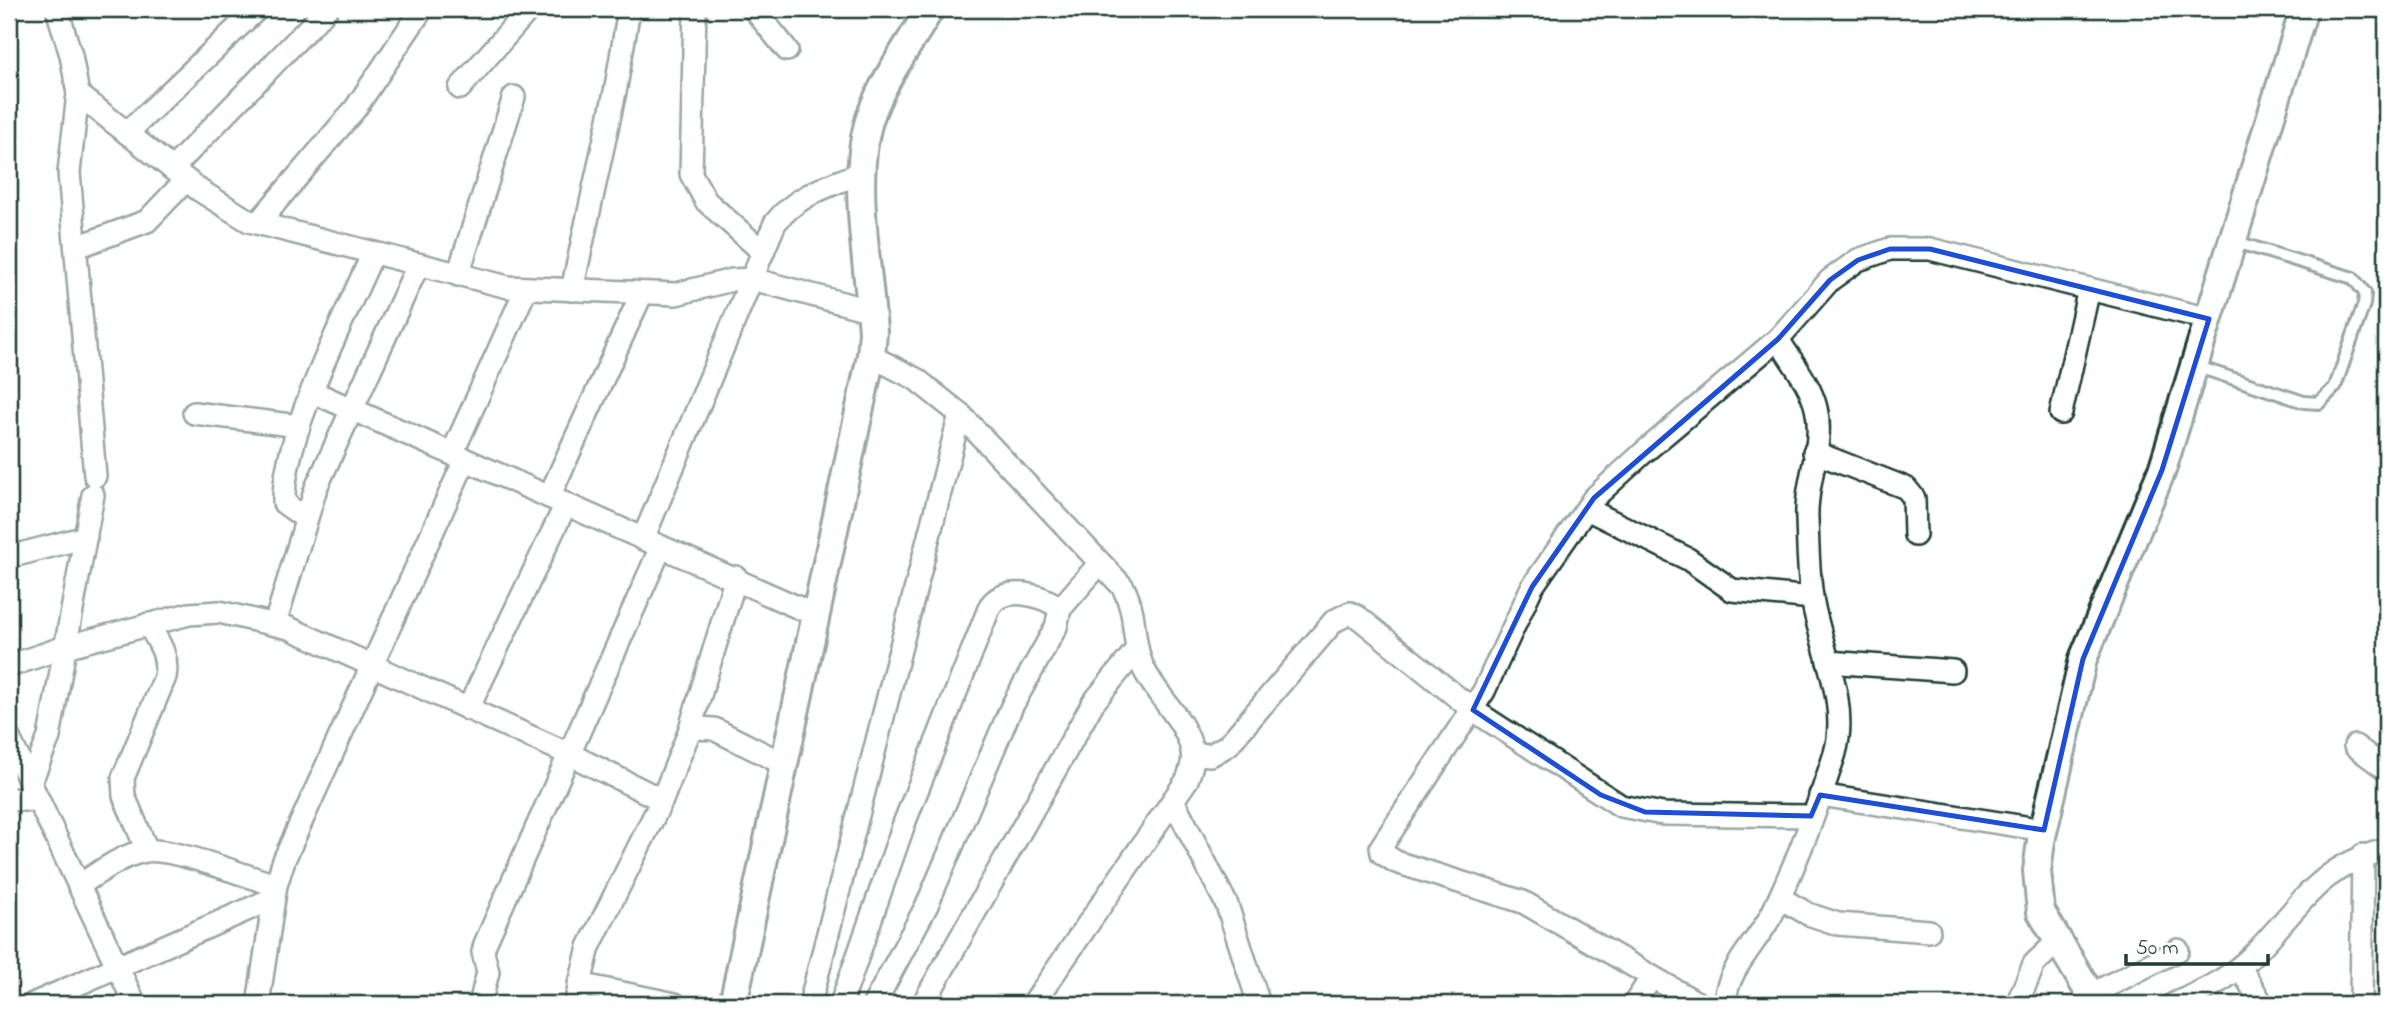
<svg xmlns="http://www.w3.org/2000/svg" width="2395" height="1013" viewBox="0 0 2395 1013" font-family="'Indie Flower',sans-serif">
<rect width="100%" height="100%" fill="#fff"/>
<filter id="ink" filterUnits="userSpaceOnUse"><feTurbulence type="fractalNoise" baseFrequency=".0143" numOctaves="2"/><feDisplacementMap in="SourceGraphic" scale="14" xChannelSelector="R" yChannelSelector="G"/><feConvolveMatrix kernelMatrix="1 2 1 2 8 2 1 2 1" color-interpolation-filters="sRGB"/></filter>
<g filter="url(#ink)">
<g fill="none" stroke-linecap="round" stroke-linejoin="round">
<defs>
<path id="service" d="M 2195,366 L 2304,402 L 2319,403 L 2335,387 L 2364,304 L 2365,293 L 2353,278 L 2233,241"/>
<g id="minor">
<path d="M 57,9 L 71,55 L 78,94 L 69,172 L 95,476"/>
<path d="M 695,9 L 691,174 L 706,201 L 763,252"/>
<path d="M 754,9 L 787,50"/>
<path d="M 460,88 L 529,9"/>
<path d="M 78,94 L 199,190 L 249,221 L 508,287 L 676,294 L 732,280 L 752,279 L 872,311"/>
<path d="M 127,133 L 257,9"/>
<path d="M 172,169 L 327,9"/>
<path d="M 258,223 L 355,109 L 422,9"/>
<path d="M 77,247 L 147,221 L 186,180"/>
<path d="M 458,275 L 514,97"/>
<path d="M 572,290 L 616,87 L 629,9"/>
<path d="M 871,356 L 916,379 L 960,414 L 1123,587 C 1138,616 1131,638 1142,665 C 1154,693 1180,714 1190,743 C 1195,757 1192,767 1187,780 L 1033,1004"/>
<path d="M 313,392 L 815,615"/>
<path d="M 194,413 L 299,426"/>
<path d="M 2061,413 L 2089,289"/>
<path d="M 1814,452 L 1906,488 L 1914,498 L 1915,535"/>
<path d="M 452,454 L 526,289"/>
<path d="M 549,497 L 642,293"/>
<path d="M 1587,509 L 1688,559 L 1732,590 L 1812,598"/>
<path d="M 305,518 L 284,503 C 282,436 345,318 373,253"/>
<path d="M 643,539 L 775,223 C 797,195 828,186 861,173"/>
<path d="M 9,557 L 86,537"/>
<path d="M 275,624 L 316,488 L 418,265"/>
<path d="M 1828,662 L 1953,671"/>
<path d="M 9,666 L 65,647 L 189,614 L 219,612 L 289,628 L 569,754 L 662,800 L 589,947 L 575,1004"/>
<path d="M 468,709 L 566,504"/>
<path d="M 688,735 L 736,577"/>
<path d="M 9,738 L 135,1004"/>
<path d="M 2355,746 L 2386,769"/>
<path d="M 1193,754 L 1211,755 L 1228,745 L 1334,621 L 1350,613 L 1358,617 L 1473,710 L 1621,806 L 1663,814 L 1811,816"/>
<path d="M 30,784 L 49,737 L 93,495"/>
<path d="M 1820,795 L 2044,830"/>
<path d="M 9,799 L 39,801"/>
<path d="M 662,800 L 688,735 L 696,728 L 714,729 L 784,764"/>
<path d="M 1173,800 L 1227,905 L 1259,1004"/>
<path d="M 147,850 L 124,796 L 123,778 L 165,677 C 169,655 159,643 148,624"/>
<path d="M 79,885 C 99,873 123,854 146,851 C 172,847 247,877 276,885"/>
<path d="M 1780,898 L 1808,914 L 1838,924 L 1929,931"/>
<path d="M 2240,967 L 2262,1004"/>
<path d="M 579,984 L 675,1004"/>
<path d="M 2090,995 L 2178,950"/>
<path d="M 33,1004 L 274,898"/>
<path d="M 258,1004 L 276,885 L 284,860 L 465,460"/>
<path d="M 480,1004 L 488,972 L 483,952 L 485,944 L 661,547"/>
<path d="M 810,1004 L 960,414"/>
<path d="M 841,1004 L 905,821 L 990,606 C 1004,585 1044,594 1060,609"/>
<path d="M 874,1004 L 927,905 L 1012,706 L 1056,627 L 1060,609 L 1100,563"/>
<path d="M 923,1004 L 1093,703 L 1137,649"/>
<path d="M 1634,1004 L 1652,977"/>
<path d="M 1699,1004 L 1523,902 L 1396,862 L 1382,853 L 1381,847 L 1484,691 L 1532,587 L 1594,498 L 1643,453 L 1778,339 L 1830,280 L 1858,260 L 1890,249 L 1930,249 L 2209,319"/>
<path d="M 1725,1004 C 1725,970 1759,941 1773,912 C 1796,863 1819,805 1835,753 C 1849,704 1822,651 1813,603 C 1808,576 1808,546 1807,518 C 1805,483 1825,443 1816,408 C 1810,383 1791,361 1778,339"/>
<path d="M 2017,1004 L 2034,964 L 2057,942"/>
<path d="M 2174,1004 C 2201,992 2227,980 2249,959 C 2298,912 2314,867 2386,850"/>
<path d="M 2361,1004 L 2363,855"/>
</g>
<g id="tertiary">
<path d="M 733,1004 L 871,356 L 873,332 C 869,267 849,172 872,112 C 885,77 911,42 930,9"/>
<path d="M 2096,1004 L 2041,912 L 2037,871 L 2041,841 L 2083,659 L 2162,470 L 2304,9"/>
</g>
</defs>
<use href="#service" stroke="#1f3d34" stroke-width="16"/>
<use href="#minor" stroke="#1f3d34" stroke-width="26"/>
<use href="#tertiary" stroke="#1f3d34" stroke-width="32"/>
<use href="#service" stroke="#fff" stroke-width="10"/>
<use href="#minor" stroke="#fff" stroke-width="21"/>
<use href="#tertiary" stroke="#fff" stroke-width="26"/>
</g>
</g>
<path d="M0 0H2395V1013H0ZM 1890,249 L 1930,249 L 2209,319 L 2162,470 L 2083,659 L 2044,830 L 1820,795 L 1811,816 L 1645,812 L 1601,795 L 1473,710 L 1532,587 L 1594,498 L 1778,339 L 1830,280 L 1858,260 Z" fill="#fff" fill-opacity=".55" fill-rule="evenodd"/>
<path fill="none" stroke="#1d4ed8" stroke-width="5" stroke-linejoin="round" d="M 1890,249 L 1930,249 L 2209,319 L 2162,470 L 2083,659 L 2044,830 L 1820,795 L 1811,816 L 1645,812 L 1601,795 L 1473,710 L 1532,587 L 1594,498 L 1778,339 L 1830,280 L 1858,260 Z"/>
<rect width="2395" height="1013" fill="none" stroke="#fff" stroke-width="35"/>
<rect x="18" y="18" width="2360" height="978" fill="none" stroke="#1f3d34" stroke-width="2.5" filter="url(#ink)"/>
<path d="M2126 954v10h142v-10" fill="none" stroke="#1f3d34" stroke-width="3.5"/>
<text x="2136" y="954" font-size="21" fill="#1f3d34" stroke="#ffffff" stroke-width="5" paint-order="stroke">50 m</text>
</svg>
